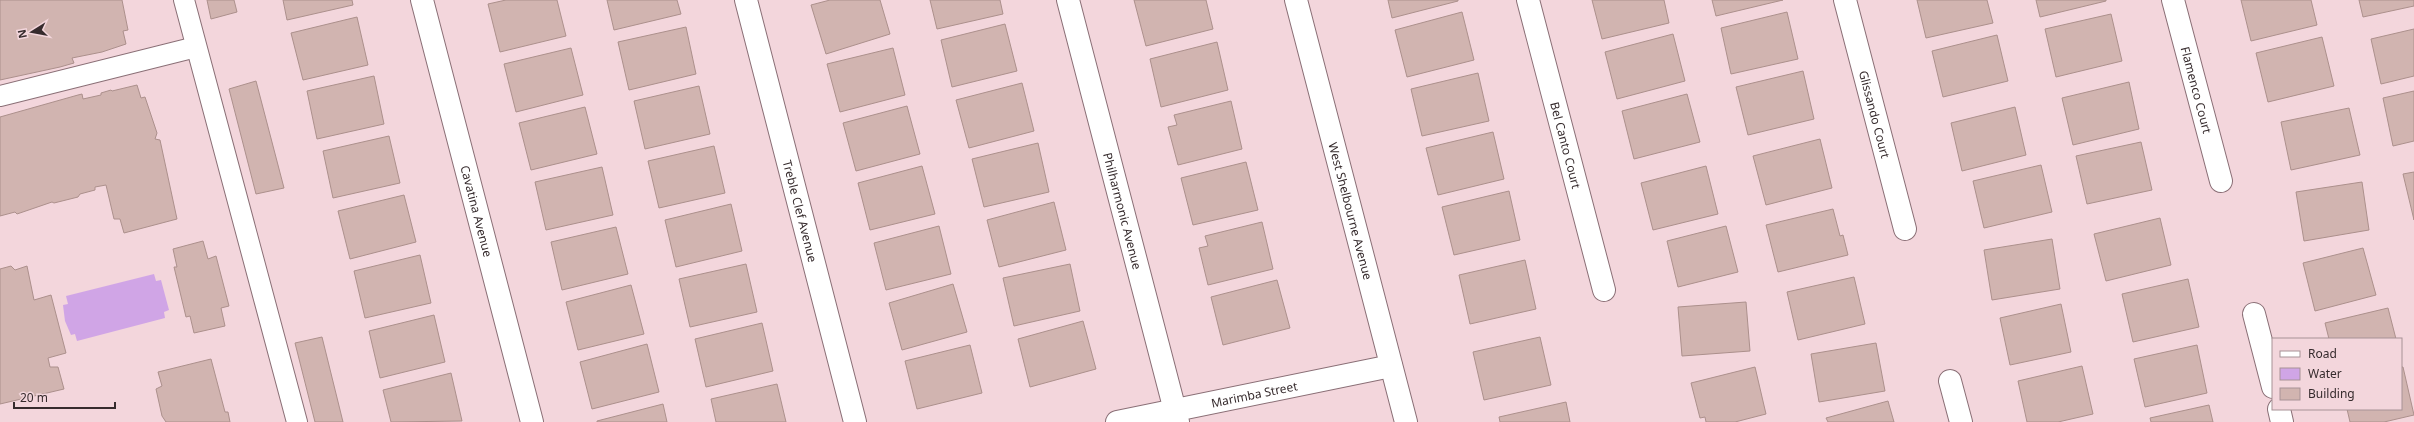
<svg xmlns="http://www.w3.org/2000/svg" width="2414" height="422" viewBox="0 0 2414 422" font-family="'Noto Sans',sans-serif">
<rect width="100%" height="100%" fill="#f3d6dc"/>
<path fill="#d0a5e6" d="M 154,274 L 156,281 L 161,280 L 169,310 L 164,312 L 165,318 L 77,341 L 75,334 L 71,335 L 65,321 L 63,305 L 68,304 L 66,296 Z"/>
<g fill="#d1b4b0" stroke="#ac908c">
<path d="M 0,0 L 122,0 L 128,30 L 123,31 L 126,44 L 102,52 L 72,58 L 74,63 L 60,67 L 0,80 Z"/>
<path d="M 207,0 L 234,0 L 237,12 L 211,19 Z"/>
<path d="M 283,0 L 352,0 L 353,5 L 287,20 Z"/>
<path d="M 506,0 L 557,0 L 566,36 L 500,52 L 488,4 Z"/>
<path d="M 607,0 L 677,0 L 681,14 L 614,30 Z"/>
<path d="M 830,0 L 880,0 L 890,34 L 826,54 L 811,5 Z"/>
<path d="M 930,0 L 1000,0 L 1003,14 L 937,29 Z"/>
<path d="M 1134,0 L 1206,0 L 1213,29 L 1146,46 Z"/>
<path d="M 1388,0 L 1458,0 L 1458,1 L 1392,18 Z"/>
<path d="M 1592,0 L 1664,0 L 1669,23 L 1602,39 Z"/>
<path d="M 1712,0 L 1783,0 L 1716,16 Z"/>
<path d="M 1917,0 L 1987,0 L 1993,23 L 1926,38 Z"/>
<path d="M 2036,0 L 2106,0 L 2106,1 L 2040,17 Z"/>
<path d="M 2241,0 L 2311,0 L 2317,25 L 2251,41 Z"/>
<path d="M 2359,0 L 2414,0 L 2414,6 L 2363,17 Z"/>
<path d="M 1462,12 L 1474,60 L 1407,77 L 1395,30 Z"/>
<path d="M 1787,12 L 1798,59 L 1731,74 L 1721,28 Z"/>
<path d="M 2111,14 L 2122,61 L 2056,77 L 2045,29 Z"/>
<path d="M 357,17 L 368,65 L 303,80 L 291,33 Z"/>
<path d="M 1005,24 L 1017,71 L 952,87 L 941,40 Z"/>
<path d="M 686,27 L 696,74 L 629,90 L 618,42 Z"/>
<path d="M 2414,29 L 2414,76 L 2381,84 L 2371,39 Z"/>
<path d="M 1673,34 L 1685,81 L 1617,99 L 1605,52 Z"/>
<path d="M 1997,35 L 2008,81 L 1943,97 L 1932,51 Z"/>
<path d="M 2322,37 L 2334,86 L 2268,102 L 2256,53 Z"/>
<path d="M 1217,42 L 1228,90 L 1161,107 L 1150,59 Z"/>
<path d="M 571,48 L 583,95 L 516,112 L 504,64 Z"/>
<path d="M 893,48 L 905,95 L 840,112 L 827,64 Z"/>
<path d="M 1803,71 L 1814,119 L 1748,135 L 1736,87 Z"/>
<path d="M 1478,73 L 1489,121 L 1422,136 L 1411,89 Z"/>
<path d="M 374,76 L 384,124 L 317,139 L 307,91 Z"/>
<path d="M 256,81 L 284,188 L 256,194 L 229,89 Z"/>
<path d="M 2129,82 L 2139,129 L 2073,145 L 2062,98 Z"/>
<path d="M 1022,83 L 1034,131 L 969,148 L 956,100 Z"/>
<path d="M 137,85 L 141,98 L 145,97 L 157,133 L 155,139 L 160,140 L 177,219 L 124,233 L 120,219 L 114,219 L 106,185 L 95,187 L 95,190 L 80,194 L 78,197 L 54,203 L 52,202 L 17,214 L 15,212 L 0,216 L 0,117 L 78,95 L 82,94 L 83,99 L 101,95 L 101,93 L 111,90 L 112,91 Z"/>
<path d="M 699,86 L 710,134 L 645,149 L 634,101 Z"/>
<path d="M 2414,91 L 2414,141 L 2393,146 L 2383,98 Z"/>
<path d="M 1687,94 L 1700,142 L 1634,159 L 1622,111 Z"/>
<path d="M 1231,101 L 1242,149 L 1178,165 L 1168,127 L 1177,125 L 1174,115 Z"/>
<path d="M 907,106 L 920,154 L 856,171 L 843,123 Z"/>
<path d="M 585,107 L 597,154 L 531,170 L 519,123 Z"/>
<path d="M 2015,107 L 2026,155 L 1962,171 L 1951,123 Z"/>
<path d="M 2349,108 L 2360,155 L 2291,170 L 2281,122 Z"/>
<path d="M 1493,132 L 1504,179 L 1438,195 L 1426,148 Z"/>
<path d="M 389,136 L 400,183 L 333,198 L 323,151 Z"/>
<path d="M 1820,139 L 1832,188 L 1766,205 L 1753,156 Z"/>
<path d="M 2141,142 L 2152,190 L 2087,204 L 2076,156 Z"/>
<path d="M 1038,143 L 1049,192 L 984,207 L 972,159 Z"/>
<path d="M 714,146 L 725,193 L 659,208 L 648,161 Z"/>
<path d="M 1246,162 L 1258,210 L 1193,225 L 1181,178 Z"/>
<path d="M 2041,165 L 2052,212 L 1984,228 L 1973,181 Z"/>
<path d="M 922,166 L 935,214 L 870,230 L 858,183 Z"/>
<path d="M 1706,166 L 1718,214 L 1653,230 L 1641,183 Z"/>
<path d="M 602,167 L 613,215 L 546,230 L 535,182 Z"/>
<path d="M 2414,172 L 2414,220 L 2403,174 Z"/>
<path d="M 2362,182 L 2369,230 L 2304,241 L 2296,192 Z"/>
<path d="M 1509,191 L 1520,240 L 1454,255 L 1442,207 Z"/>
<path d="M 404,195 L 416,242 L 350,259 L 338,211 Z"/>
<path d="M 1054,202 L 1066,250 L 999,267 L 987,220 Z"/>
<path d="M 731,204 L 742,251 L 676,267 L 665,220 Z"/>
<path d="M 1833,209 L 1840,236 L 1843,235 L 1848,255 L 1778,272 L 1766,225 Z"/>
<path d="M 2160,218 L 2171,265 L 2106,281 L 2094,234 Z"/>
<path d="M 1262,222 L 1273,269 L 1208,285 L 1199,248 L 1208,246 L 1205,236 Z"/>
<path d="M 939,226 L 951,274 L 886,290 L 874,243 Z"/>
<path d="M 1726,226 L 1738,272 L 1678,287 L 1667,241 Z"/>
<path d="M 616,227 L 628,274 L 562,290 L 551,242 Z"/>
<path d="M 2052,239 L 2060,289 L 1992,300 L 1984,250 Z"/>
<path d="M 203,241 L 208,259 L 216,256 L 229,306 L 221,308 L 225,326 L 194,333 L 190,316 L 186,317 L 174,267 L 177,267 L 173,249 Z"/>
<path d="M 2363,248 L 2376,295 L 2315,311 L 2303,263 Z"/>
<path d="M 420,255 L 431,303 L 365,318 L 354,271 Z"/>
<path d="M 1525,260 L 1536,309 L 1470,324 L 1459,275 Z"/>
<path d="M 746,264 L 757,312 L 690,327 L 679,279 Z"/>
<path d="M 1070,264 L 1080,311 L 1014,326 L 1003,278 Z"/>
<path d="M 11,266 L 15,270 L 27,266 L 34,300 L 51,295 L 66,353 L 48,358 L 50,367 L 58,367 L 64,389 L 0,404 L 0,269 Z"/>
<path d="M 1854,277 L 1865,324 L 1798,340 L 1787,292 Z"/>
<path d="M 2188,279 L 2199,327 L 2133,342 L 2122,294 Z"/>
<path d="M 1277,280 L 1290,328 L 1223,345 L 1211,297 Z"/>
<path d="M 953,284 L 967,332 L 902,350 L 889,303 Z"/>
<path d="M 631,285 L 644,334 L 578,350 L 566,302 Z"/>
<path d="M 1746,302 L 1750,351 L 1682,356 L 1678,307 Z"/>
<path d="M 2061,304 L 2071,352 L 2010,365 L 2000,318 Z"/>
<path d="M 2388,308 L 2396,339 L 2329,339 L 2325,323 Z"/>
<path d="M 434,315 L 445,362 L 380,378 L 369,331 Z"/>
<path d="M 1083,321 L 1096,369 L 1030,387 L 1018,339 Z"/>
<path d="M 762,323 L 773,371 L 706,387 L 695,339 Z"/>
<path d="M 322,337 L 343,422 L 315,422 L 295,343 Z"/>
<path d="M 1540,337 L 1551,385 L 1484,400 L 1473,352 Z"/>
<path d="M 1876,343 L 1885,391 L 1819,402 L 1811,354 Z"/>
<path d="M 647,344 L 659,392 L 592,409 L 580,362 Z"/>
<path d="M 970,345 L 982,393 L 917,409 L 905,361 Z"/>
<path d="M 2197,345 L 2207,393 L 2145,407 L 2134,359 Z"/>
<path d="M 211,359 L 225,412 L 228,412 L 230,422 L 166,422 L 162,416 L 156,389 L 162,386 L 158,372 Z"/>
<path d="M 2082,366 L 2093,414 L 2058,422 L 2027,422 L 2018,381 Z"/>
<path d="M 1755,367 L 1766,414 L 1735,422 L 1706,422 L 1705,417 L 1700,418 L 1691,383 Z"/>
<path d="M 2401,367 L 2403,367 L 2414,415 L 2384,422 L 2350,422 L 2347,409 L 2401,409 Z"/>
<path d="M 451,373 L 462,421 L 391,422 L 383,390 Z"/>
<path d="M 777,384 L 786,422 L 716,422 L 711,399 Z"/>
<path d="M 1888,401 L 1894,422 L 1828,422 L 1826,418 Z"/>
<path d="M 1566,402 L 1570,422 L 1500,422 L 1499,417 Z"/>
<path d="M 663,404 L 667,422 L 597,422 L 597,421 Z"/>
<path d="M 2209,405 L 2213,422 L 2151,422 L 2150,418 Z"/>
</g>
<g fill="none" stroke-linecap="round" stroke-linejoin="round">
<defs>
<g id="service">
<path d="M 184,0 L 297,422"/>
<path d="M 0,96 L 196,47"/>
</g>
<g id="minor">
<path id="s1" d="M 422,0 L 532,422"/>
<path id="s2" d="M 746,0 L 855,422"/>
<path id="s3" d="M 1068,0 L 1178,422"/>
<path id="s4" d="M 1528,0 L 1604,290"/>
<path id="s5" d="M 1845,0 L 1905,229"/>
<path id="s6" d="M 2173,0 L 2221,181"/>
<path d="M 2254,314 L 2273,387"/>
<path d="M 1950,381 L 1961,422"/>
<path d="M 2279,409 L 2282,422"/>
<path id="s7" d="M 1117,422 L 1391,366"/>
</g>
<g id="tertiary">
<path id="s8" d="M 1296,0 L 1406,422"/>
</g>
</defs>
<use href="#service" stroke="#8a6f76" stroke-width="22"/>
<use href="#minor" stroke="#8a6f76" stroke-width="24"/>
<use href="#tertiary" stroke="#8a6f76" stroke-width="24"/>
<use href="#service" stroke="#fff" stroke-width="20"/>
<use href="#minor" stroke="#fff" stroke-width="22"/>
<use href="#tertiary" stroke="#fff" stroke-width="22"/>
</g>
<g text-anchor="middle" dominant-baseline="central" stroke-width="3" stroke-linejoin="round" paint-order="stroke">
<g font-size="12" fill="#362b2d" stroke="#f3d6dc">
<text stroke="none"><textPath href="#s6" startOffset="93">Flamenco Court</textPath></text>
<text stroke="none"><textPath href="#s5" startOffset="118">Glissando Court</textPath></text>
<text stroke="none"><textPath href="#s4" startOffset="150">Bel Canto Court</textPath></text>
<text stroke="none"><textPath href="#s1" startOffset="218">Cavatina Avenue</textPath></text>
<text stroke="none"><textPath href="#s2" startOffset="218">Treble Clef Avenue</textPath></text>
<text stroke="none"><textPath href="#s3" startOffset="218">Philharmonic Avenue</textPath></text>
<text stroke="none"><textPath href="#s8" startOffset="218">West Shelbourne Avenue</textPath></text>
<text stroke="none"><textPath href="#s7" startOffset="140">Marimba Street</textPath></text>
</g>
</g>
<rect x="2272" y="338" width="130" height="72" fill="#f3d6dc" stroke="#a79296"/>
<rect x="2280" y="351" width="20" height="6" fill="#ffffff" stroke="#a79296"/>
<text x="2308" y="358" font-size="12" fill="#362b2d">Road</text>
<rect x="2280" y="368" width="20" height="12" fill="#d0a5e6" stroke="#a79296"/>
<text x="2308" y="378" font-size="12" fill="#362b2d">Water</text>
<rect x="2280" y="388" width="20" height="12" fill="#d1b4b0" stroke="#a79296"/>
<text x="2308" y="398" font-size="12" fill="#362b2d">Building</text>
<g transform="translate(32 32) rotate(259)" stroke="#f3d6dc" stroke-width="3" paint-order="stroke">
<path d="M0-3L7 15L0 10L-7 15Z" fill="#362b2d"/>
<text y="-6" font-size="11" font-weight="bold" text-anchor="middle" fill="#362b2d">N</text>
</g>
<path d="M14 402v6h101v-6" fill="none" stroke="#362b2d" stroke-width="2"/>
<text x="20" y="402" font-size="12" fill="#362b2d" stroke="#f3d6dc" stroke-width="3" paint-order="stroke">20 m</text>
</svg>
